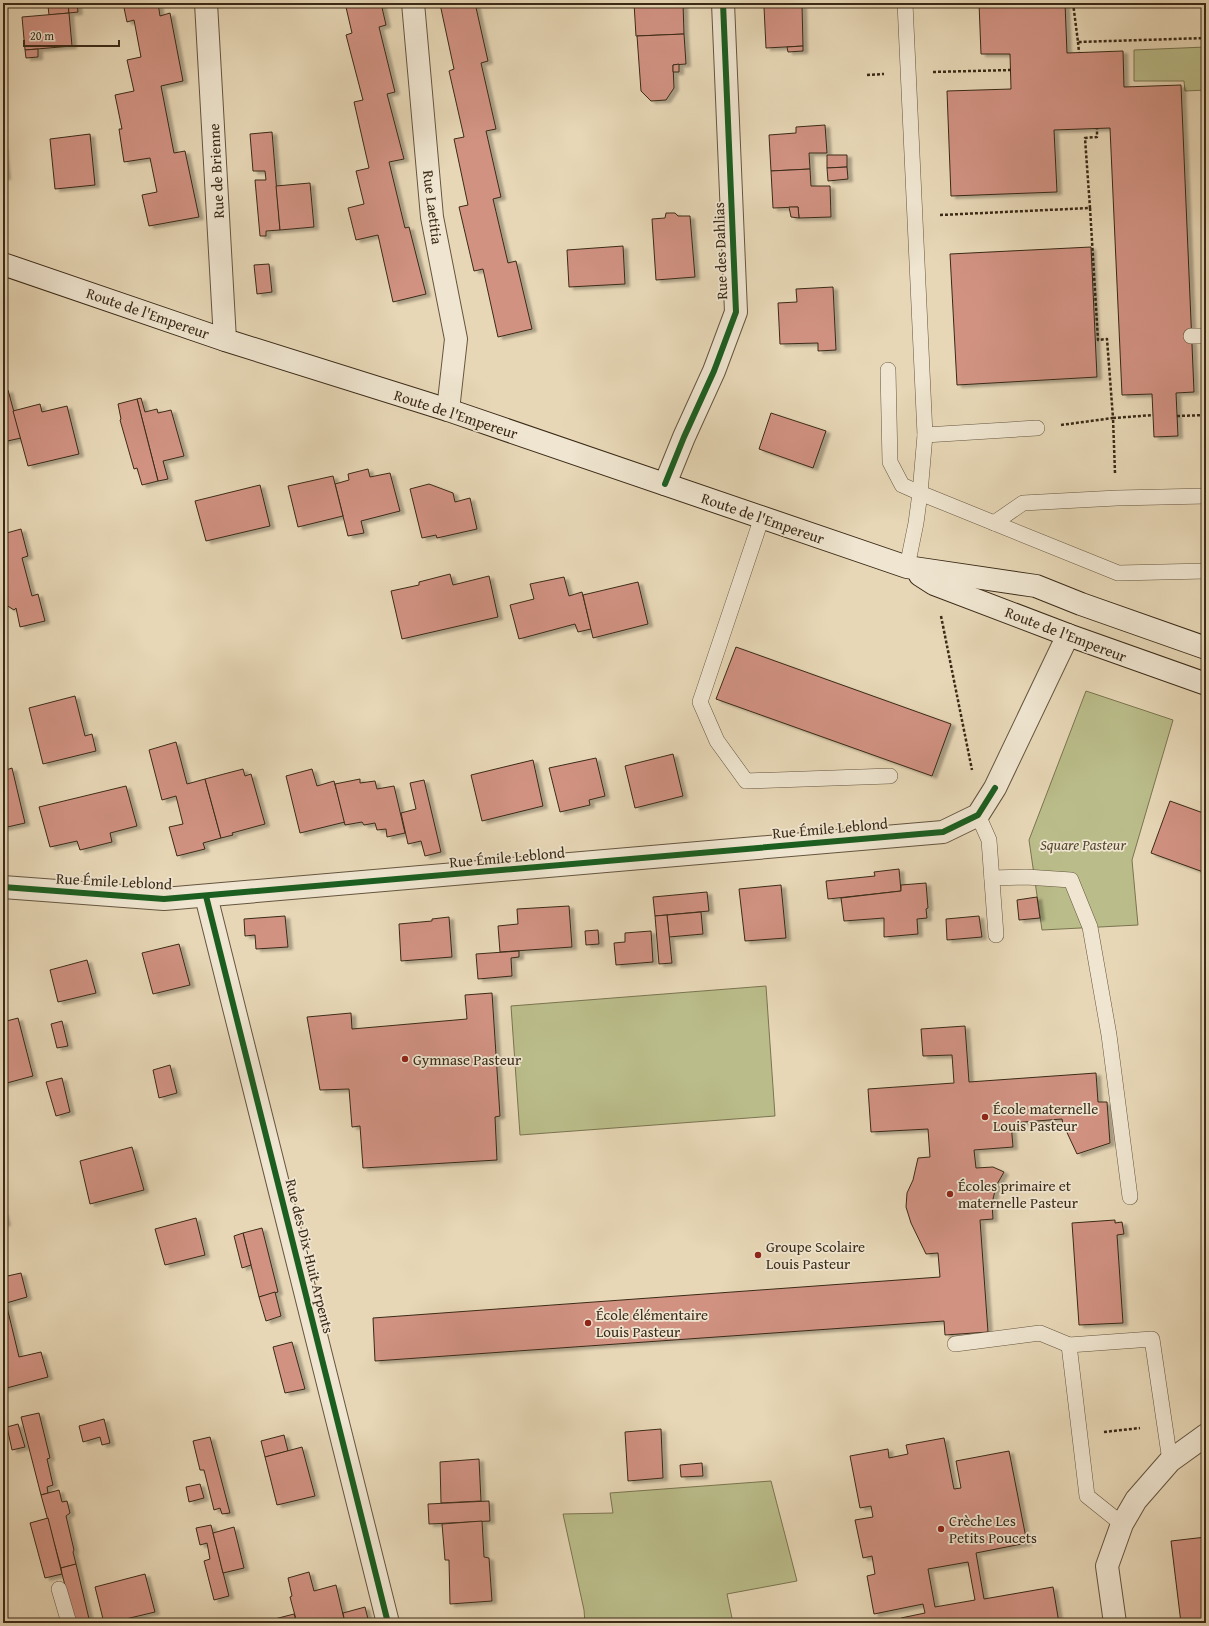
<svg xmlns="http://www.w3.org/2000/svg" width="1209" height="1626" viewBox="0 0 1209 1626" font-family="'Gentium Book Plus',serif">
<defs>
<filter id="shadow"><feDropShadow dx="4.5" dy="2.5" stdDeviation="1" flood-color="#0004"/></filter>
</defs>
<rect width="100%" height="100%" fill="#e7d7b6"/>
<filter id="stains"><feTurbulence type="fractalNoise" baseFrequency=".005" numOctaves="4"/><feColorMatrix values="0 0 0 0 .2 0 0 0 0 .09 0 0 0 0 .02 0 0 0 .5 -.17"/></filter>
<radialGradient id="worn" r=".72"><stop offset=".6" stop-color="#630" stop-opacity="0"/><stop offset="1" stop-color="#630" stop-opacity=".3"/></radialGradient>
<g fill="#babd8a" stroke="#7a7450">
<path d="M 1206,47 L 1206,90 L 1185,91 L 1184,81 L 1134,81 L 1134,50 Z"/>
<path d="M 1086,691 L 1173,720 L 1132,860 L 1138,925 L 1042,930 L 1029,840 Z"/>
<path d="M 766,986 L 775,1116 L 520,1135 L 511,1006 Z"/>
<path d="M 771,1481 L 797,1581 L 727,1594 L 733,1623 L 585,1623 L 584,1610 L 563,1514 L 613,1513 L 610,1493 Z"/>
</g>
<g fill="#d19282" stroke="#3a2a17" fill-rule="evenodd" filter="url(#shadow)">
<path d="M 55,3 L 59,3 L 60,5 L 68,4 L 69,13 L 49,15 L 48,6 L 55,6 Z"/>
<path d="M 77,3 L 78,12 L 69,13 L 68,4 Z"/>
<path d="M 123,3 L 158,3 L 160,16 L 170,13 L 183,81 L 161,86 L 174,153 L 185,151 L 199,217 L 149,226 L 142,195 L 157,192 L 150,158 L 124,162 L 119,129 L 122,129 L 115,95 L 134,91 L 127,60 L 141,57 L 134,20 L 127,22 Z"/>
<path d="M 345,3 L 381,3 L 386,25 L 379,27 L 395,92 L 387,94 L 404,159 L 389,162 L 405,228 L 409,227 L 426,294 L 393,302 L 378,235 L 356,240 L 348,208 L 364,204 L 356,171 L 369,168 L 354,102 L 363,100 L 346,35 L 352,33 Z"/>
<path d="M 445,3 L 475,3 L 488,61 L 481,63 L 496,129 L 486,131 L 501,197 L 493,199 L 508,263 L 516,261 L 532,329 L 498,337 L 483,269 L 474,271 L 459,207 L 468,205 L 454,139 L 464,137 L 449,71 L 454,69 L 440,4 Z"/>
<path d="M 634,3 L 683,3 L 684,34 L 636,36 Z"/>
<path d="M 979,3 L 1065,3 L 1067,53 L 1123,51 L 1124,87 L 1181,85 L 1194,392 L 1176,393 L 1178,436 L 1154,437 L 1152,394 L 1122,395 L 1110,128 L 1054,130 L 1057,192 L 951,196 L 947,91 L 1011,89 L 1010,54 L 981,54 Z"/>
<path d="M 802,5 L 803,46 L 766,48 L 764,7 Z"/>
<path d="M 69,13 L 72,46 L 25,50 L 22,17 Z"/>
<path d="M 684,34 L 686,64 L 673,65 L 674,88 L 666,100 L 651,101 L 641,91 L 637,36 Z"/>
<path d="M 803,46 L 803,51 L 788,52 L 787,47 Z"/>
<path d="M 38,49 L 38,57 L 26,58 L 25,50 Z"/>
<path d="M 679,64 L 679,72 L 673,72 L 673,65 Z"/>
<path d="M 825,125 L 827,153 L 809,153 L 810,169 L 771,171 L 769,135 L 796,133 L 796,127 Z"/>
<path d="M 272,132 L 280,230 L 266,231 L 266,236 L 260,236 L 255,180 L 266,180 L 265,171 L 253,171 L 250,134 Z"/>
<path d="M 90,134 L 95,185 L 55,189 L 50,139 Z"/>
<path d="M 3,147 L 6,177 L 3,177 Z"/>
<path d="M 827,155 L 847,155 L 847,167 L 827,168 Z"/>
<path d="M 847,167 L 848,179 L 828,181 L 827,168 Z"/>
<path d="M 810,169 L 811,186 L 830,186 L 831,217 L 799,218 L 798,207 L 773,208 L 771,171 Z"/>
<path d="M 310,183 L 314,227 L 280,230 L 276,186 Z"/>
<path d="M 789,207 L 798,207 L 799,218 L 791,217 Z"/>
<path d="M 666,213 L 675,213 L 678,216 L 690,216 L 695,277 L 656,280 L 652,219 L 665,218 Z"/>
<path d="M 623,246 L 625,284 L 569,287 L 567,250 Z"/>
<path d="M 1091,247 L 1097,377 L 957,385 L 950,254 Z"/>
<path d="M 269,264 L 272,292 L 257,294 L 254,265 Z"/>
<path d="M 833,287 L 836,350 L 818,351 L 818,343 L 780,344 L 778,303 L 797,302 L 796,289 Z"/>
<path d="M 8,390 L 21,438 L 3,442 L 3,392 Z"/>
<path d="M 141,398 L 145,412 L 157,409 L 158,413 L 171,410 L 184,456 L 163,461 L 168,479 L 158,481 L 137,399 Z"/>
<path d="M 137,399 L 158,481 L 142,485 L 137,468 L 134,469 L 120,420 L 121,419 L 118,404 Z"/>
<path d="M 40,404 L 42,412 L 67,406 L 79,454 L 28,466 L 13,411 Z"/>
<path d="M 771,413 L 826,431 L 813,468 L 759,449 Z"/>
<path d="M 368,469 L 370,477 L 390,473 L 400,511 L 361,521 L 364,533 L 348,536 L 335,484 L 349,480 L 348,474 Z"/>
<path d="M 333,476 L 343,516 L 298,527 L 288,486 Z"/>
<path d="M 429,484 L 453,493 L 455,502 L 470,498 L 477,529 L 437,538 L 436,535 L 422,538 L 410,489 Z"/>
<path d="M 260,485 L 270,526 L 206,541 L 195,501 Z"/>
<path d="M 21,529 L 28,556 L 22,558 L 32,596 L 38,594 L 45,621 L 20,627 L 16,608 L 14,610 L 3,603 L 3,534 Z"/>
<path d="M 450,574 L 453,585 L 489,576 L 498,617 L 402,639 L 391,591 L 419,585 L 419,582 Z"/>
<path d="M 564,577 L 569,596 L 582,592 L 591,629 L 578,632 L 575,624 L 519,639 L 510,605 L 534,599 L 530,584 Z"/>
<path d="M 638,582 L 648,624 L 593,638 L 583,595 Z"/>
<path d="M 736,647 L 951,724 L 932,776 L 716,699 Z"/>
<path d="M 75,696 L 85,736 L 92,734 L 96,751 L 43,764 L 29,708 Z"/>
<path d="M 176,742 L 187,784 L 205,779 L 221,838 L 203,843 L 205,849 L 177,856 L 169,827 L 183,824 L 176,796 L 162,800 L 149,750 Z"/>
<path d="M 673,754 L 683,796 L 635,808 L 625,766 Z"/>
<path d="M 596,758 L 605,796 L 589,800 L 590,805 L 560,812 L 549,768 Z"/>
<path d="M 533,760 L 543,806 L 482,821 L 471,775 Z"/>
<path d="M 12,768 L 25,823 L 3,828 L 3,771 Z"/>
<path d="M 243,769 L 245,776 L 251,774 L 265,824 L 232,833 L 233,835 L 221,838 L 205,779 Z"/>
<path d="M 312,769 L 317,786 L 334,781 L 345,822 L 300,833 L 286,776 Z"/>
<path d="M 360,779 L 360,783 L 375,781 L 377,789 L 394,786 L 405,833 L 387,837 L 386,829 L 377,830 L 375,823 L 364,825 L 362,822 L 345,825 L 335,784 Z"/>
<path d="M 424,780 L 441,852 L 425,856 L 421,841 L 408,844 L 401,813 L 416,809 L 410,783 Z"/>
<path d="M 126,786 L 137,826 L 110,833 L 112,842 L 80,850 L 77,841 L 50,847 L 39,807 Z"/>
<path d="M 1170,801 L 1206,814 L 1206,873 L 1151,853 Z"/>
<path d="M 899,869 L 901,891 L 828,899 L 826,881 L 875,876 L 874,872 Z"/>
<path d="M 926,883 L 928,908 L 926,909 L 927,918 L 917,919 L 918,934 L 884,937 L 884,918 L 844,921 L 841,898 L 901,891 L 901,885 Z"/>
<path d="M 781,885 L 786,938 L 745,941 L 739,889 Z"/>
<path d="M 707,892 L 709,911 L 655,916 L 653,897 Z"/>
<path d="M 1037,897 L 1040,918 L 1019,920 L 1017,900 Z"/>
<path d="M 569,906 L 572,947 L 500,952 L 498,926 L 518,924 L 517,909 Z"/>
<path d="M 701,912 L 703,934 L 669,937 L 667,915 Z"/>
<path d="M 667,915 L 672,963 L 659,964 L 655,916 Z"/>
<path d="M 285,916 L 288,947 L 256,949 L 255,935 L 245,936 L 244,919 Z"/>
<path d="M 979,916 L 982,937 L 947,940 L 946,919 Z"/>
<path d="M 449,917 L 452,957 L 401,961 L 399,924 L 432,921 L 432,919 Z"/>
<path d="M 598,930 L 599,944 L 586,945 L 585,931 Z"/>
<path d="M 651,931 L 653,962 L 616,965 L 614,943 L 625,942 L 625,933 Z"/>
<path d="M 179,944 L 190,985 L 153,994 L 142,953 Z"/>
<path d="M 519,951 L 519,957 L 511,958 L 512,976 L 478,979 L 476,954 Z"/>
<path d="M 87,960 L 96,993 L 58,1002 L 50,970 Z"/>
<path d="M 492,993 L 500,1116 L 495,1117 L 497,1160 L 363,1168 L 360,1126 L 352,1127 L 349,1089 L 320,1090 L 307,1017 L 351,1013 L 352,1029 L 467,1019 L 465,995 Z"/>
<path d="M 18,1018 L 33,1076 L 3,1084 L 3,1022 Z"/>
<path d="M 62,1021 L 68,1046 L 57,1048 L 51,1024 Z"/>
<path d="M 965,1026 L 969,1082 L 1096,1073 L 1098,1102 L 1107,1102 L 1110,1143 L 1077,1154 L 1063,1124 L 1062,1119 L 1011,1123 L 1013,1147 L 974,1150 L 976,1168 L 993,1167 L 1004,1172 L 996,1186 L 994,1195 L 992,1203 L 993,1219 L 980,1220 L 988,1332 L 945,1335 L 944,1321 L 375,1361 L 373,1318 L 940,1277 L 938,1253 L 926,1254 L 911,1223 L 906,1207 L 907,1193 L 913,1180 L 918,1158 L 930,1157 L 928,1129 L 871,1132 L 868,1089 L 954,1083 L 952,1055 L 923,1056 L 921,1029 Z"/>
<path d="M 170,1065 L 177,1093 L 159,1098 L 153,1070 Z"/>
<path d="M 62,1078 L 70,1112 L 56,1116 L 46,1082 Z"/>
<path d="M 132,1147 L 144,1190 L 90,1204 L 80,1161 Z"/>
<path d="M 3,1212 L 6,1223 L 3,1224 Z"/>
<path d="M 196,1218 L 205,1255 L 165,1265 L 155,1229 Z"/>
<path d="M 1115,1220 L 1115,1223 L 1122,1222 L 1124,1234 L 1117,1235 L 1123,1323 L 1079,1325 L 1072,1223 Z"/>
<path d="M 262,1228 L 278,1292 L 259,1297 L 243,1233 Z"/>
<path d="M 243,1233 L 251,1265 L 242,1268 L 234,1236 Z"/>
<path d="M 21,1273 L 27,1297 L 3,1304 L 3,1277 Z"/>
<path d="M 275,1292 L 281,1316 L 266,1321 L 259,1297 Z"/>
<path d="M 6,1303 L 19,1357 L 41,1352 L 48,1377 L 3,1389 L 3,1338 L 6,1337 L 3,1325 L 3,1304 Z"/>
<path d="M 292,1342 L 305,1389 L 285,1393 L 273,1347 Z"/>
<path d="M 39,1413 L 50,1458 L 47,1459 L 53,1485 L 47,1487 L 48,1493 L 41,1495 L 21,1417 Z"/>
<path d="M 104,1419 L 110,1443 L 102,1445 L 100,1437 L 83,1442 L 79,1426 Z"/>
<path d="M 18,1424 L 25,1447 L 12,1450 L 7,1427 Z"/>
<path d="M 661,1429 L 663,1478 L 628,1481 L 625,1432 Z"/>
<path d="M 284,1435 L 288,1451 L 265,1457 L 261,1441 Z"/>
<path d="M 210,1437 L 230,1513 L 222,1514 L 220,1508 L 214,1510 L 204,1470 L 200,1470 L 193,1441 Z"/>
<path d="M 944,1438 L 954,1489 L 961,1488 L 956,1461 L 1009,1451 L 1027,1543 L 976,1553 L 984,1599 L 1053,1587 L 1059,1623 L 902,1623 L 901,1618 L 925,1613 L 923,1604 L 874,1614 L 867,1576 L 875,1574 L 872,1556 L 863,1558 L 855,1520 L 873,1517 L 871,1506 L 860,1508 L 850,1456 L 888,1449 L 889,1458 L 908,1454 L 906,1445 ZM 968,1562 L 975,1600 L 935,1607 L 928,1569 Z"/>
<path d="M 302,1447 L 315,1496 L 277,1505 L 265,1457 Z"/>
<path d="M 479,1459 L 481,1501 L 441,1503 L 440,1462 Z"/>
<path d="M 702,1463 L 703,1476 L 681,1477 L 680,1465 Z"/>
<path d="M 200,1484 L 204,1498 L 189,1502 L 186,1487 Z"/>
<path d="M 59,1490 L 62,1502 L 67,1501 L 70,1513 L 66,1516 L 74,1550 L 73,1552 L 76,1564 L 61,1568 L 41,1495 Z"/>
<path d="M 489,1501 L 490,1521 L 429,1524 L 428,1504 Z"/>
<path d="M 48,1518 L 62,1574 L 45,1578 L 30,1523 Z"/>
<path d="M 482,1521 L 484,1557 L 489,1558 L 492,1601 L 450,1604 L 449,1560 L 445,1560 L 442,1524 Z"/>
<path d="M 211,1525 L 229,1596 L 214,1600 L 204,1561 L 210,1559 L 207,1543 L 200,1545 L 196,1528 Z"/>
<path d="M 234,1527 L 244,1568 L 223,1573 L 213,1533 Z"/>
<path d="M 1206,1537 L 1206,1623 L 1181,1623 L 1171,1541 Z"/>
<path d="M 76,1564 L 90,1623 L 75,1623 L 62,1574 L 61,1568 Z"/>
<path d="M 309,1572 L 314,1591 L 336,1585 L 345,1623 L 297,1623 L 290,1597 L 292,1596 L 288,1578 Z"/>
<path d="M 145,1574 L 155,1612 L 109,1623 L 104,1623 L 95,1587 Z"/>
<path d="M 365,1607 L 369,1623 L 345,1623 L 343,1613 Z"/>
<path d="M 294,1614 L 297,1623 L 259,1623 Z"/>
</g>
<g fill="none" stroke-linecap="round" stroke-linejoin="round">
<defs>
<g id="service">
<path d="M 905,3 L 925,435 L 920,493 L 1118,573 L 1206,571"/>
<path d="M 1191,336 L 1206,336"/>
<path d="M 888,370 L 890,462 L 902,485 L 920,493 L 916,523 L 907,567"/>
<path d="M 925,435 L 1037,428"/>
<path d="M 762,517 L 700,702 L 717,741 L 746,781 L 890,776"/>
<path d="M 994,523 L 1023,503 L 1117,498 L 1206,496"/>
<path d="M 978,815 L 989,840 L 996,935"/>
<path d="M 992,878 L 1026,877 L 1071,880 L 1090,927 L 1109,1035 L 1130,1197"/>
<path d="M 955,1344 L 1040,1333 L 1069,1345 L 1152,1339 L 1170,1461"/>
<path d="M 1069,1345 L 1087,1496 L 1122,1524"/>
<path d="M 59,1589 L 69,1623"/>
</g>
<g id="minor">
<path d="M 206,3 L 225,340"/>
<path d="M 413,3 L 432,217 L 456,339 L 448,410"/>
<path d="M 665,484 L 684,437 L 714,371 L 736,312 L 723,3"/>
<path d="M 3,887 L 164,899 L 943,832 L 978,815 L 995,788 L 1068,635"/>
<path d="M 206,896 L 388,1623"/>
<path d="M 1115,1623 L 1107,1566 L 1122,1524 L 1136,1500 L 1170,1461 L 1206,1435"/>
</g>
<g id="secondary">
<path d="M 3,264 L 225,340 L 448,410 L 907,567 L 1036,586 L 1081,604 L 1206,648"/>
<path d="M 920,575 L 934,584 L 1068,635 L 1206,684"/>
</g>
</defs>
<use href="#service" stroke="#65553f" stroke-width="16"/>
<use href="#minor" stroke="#65553f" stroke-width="24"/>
<use href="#secondary" stroke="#3a2a17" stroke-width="24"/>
<g stroke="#3a2a17" stroke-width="2.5" stroke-dasharray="3 2" stroke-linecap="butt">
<path d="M 1073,3 L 1078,42 L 1206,38"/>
<path d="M 1078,42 L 1079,52"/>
<path d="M 933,72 L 1011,70"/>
<path d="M 867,75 L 884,74"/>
<path d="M 940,215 L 1090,208 L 1085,138 L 1097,137 L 1097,128"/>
<path d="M 1177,416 L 1206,415"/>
<path d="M 1061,425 L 1113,418 L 1107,339 L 1098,340 L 1090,208"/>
<path d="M 1115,473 L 1113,418 L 1153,415"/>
<path d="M 941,616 L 972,770"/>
<path d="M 1104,1432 L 1140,1428"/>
</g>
<use href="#service" stroke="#efe5d0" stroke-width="15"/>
<use href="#minor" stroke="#efe5d0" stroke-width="22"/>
<use href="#secondary" stroke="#efe5d0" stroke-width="22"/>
<defs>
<g id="cycleway">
<path d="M 665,484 L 684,437 L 714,371 L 736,312 L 723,3"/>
<path d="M 3,887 L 164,899 L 943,832 L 978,815 L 995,788"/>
<path d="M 206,896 L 388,1623"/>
</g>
</defs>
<use href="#cycleway" stroke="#efe5d0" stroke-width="8"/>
<use href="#cycleway" stroke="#1b5e20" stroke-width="6"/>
</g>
<g fill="#8f2418" stroke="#efe5d0" stroke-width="1.5">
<circle cx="405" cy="1059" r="4"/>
<circle cx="985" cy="1117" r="4"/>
<circle cx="950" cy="1194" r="4"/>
<circle cx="758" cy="1255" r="4"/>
<circle cx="588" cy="1323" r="4"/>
<circle cx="941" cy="1529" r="4"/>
</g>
<g text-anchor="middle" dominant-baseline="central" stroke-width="3.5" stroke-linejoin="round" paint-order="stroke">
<g font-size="15" fill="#3a2a17" stroke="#efe5d0">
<text transform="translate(216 171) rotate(-93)">Rue de Brienne</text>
<text transform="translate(433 207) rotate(83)">Rue Laetitia</text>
<text transform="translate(720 251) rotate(-92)">Rue des Dahlias</text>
<text transform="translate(148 313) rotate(19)">Route de l'Empereur</text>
<text transform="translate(456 414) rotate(18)">Route de l'Empereur</text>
<text transform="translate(763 518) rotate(19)">Route de l'Empereur</text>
<text transform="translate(1066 634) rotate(21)">Route de l'Empereur</text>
<text transform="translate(830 828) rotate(-5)">Rue Émile Leblond</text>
<text transform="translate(507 857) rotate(-5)">Rue Émile Leblond</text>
<text transform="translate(114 881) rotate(3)">Rue Émile Leblond</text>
<text transform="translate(310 1256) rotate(76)">Rue des Dix-Huit Arpents</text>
</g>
<g font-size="15" font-style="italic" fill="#54472e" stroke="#efe5d0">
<text x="1083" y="844">Square Pasteur</text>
</g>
<g font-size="15" fill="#3a2a17" stroke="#efe5d0" text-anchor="start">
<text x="413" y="1059">Gymnase Pasteur</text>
<text x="993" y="1108">École maternelle<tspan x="993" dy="17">Louis Pasteur</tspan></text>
<text x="958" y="1185">Écoles primaire et<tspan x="958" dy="17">maternelle Pasteur</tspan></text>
<text x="766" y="1246">Groupe Scolaire<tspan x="766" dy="17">Louis Pasteur</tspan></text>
<text x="596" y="1314">École élémentaire<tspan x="596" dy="17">Louis Pasteur</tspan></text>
<text x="949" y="1520">Crèche Les<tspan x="949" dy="17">Petits Poucets</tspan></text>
</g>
</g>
<rect width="1209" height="1626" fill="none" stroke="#e7d7b6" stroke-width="16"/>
<rect x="4" y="4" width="1201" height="1618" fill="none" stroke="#3a2a17" stroke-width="2"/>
<rect x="8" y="8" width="1193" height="1610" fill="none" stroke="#3a2a17"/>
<path d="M24 40v6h95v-6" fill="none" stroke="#3a2a17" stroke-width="2"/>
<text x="30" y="40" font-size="12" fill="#3a2a17" stroke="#efe5d0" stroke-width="3" paint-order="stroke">20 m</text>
<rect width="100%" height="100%" filter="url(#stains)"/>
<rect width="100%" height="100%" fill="url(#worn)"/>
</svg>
